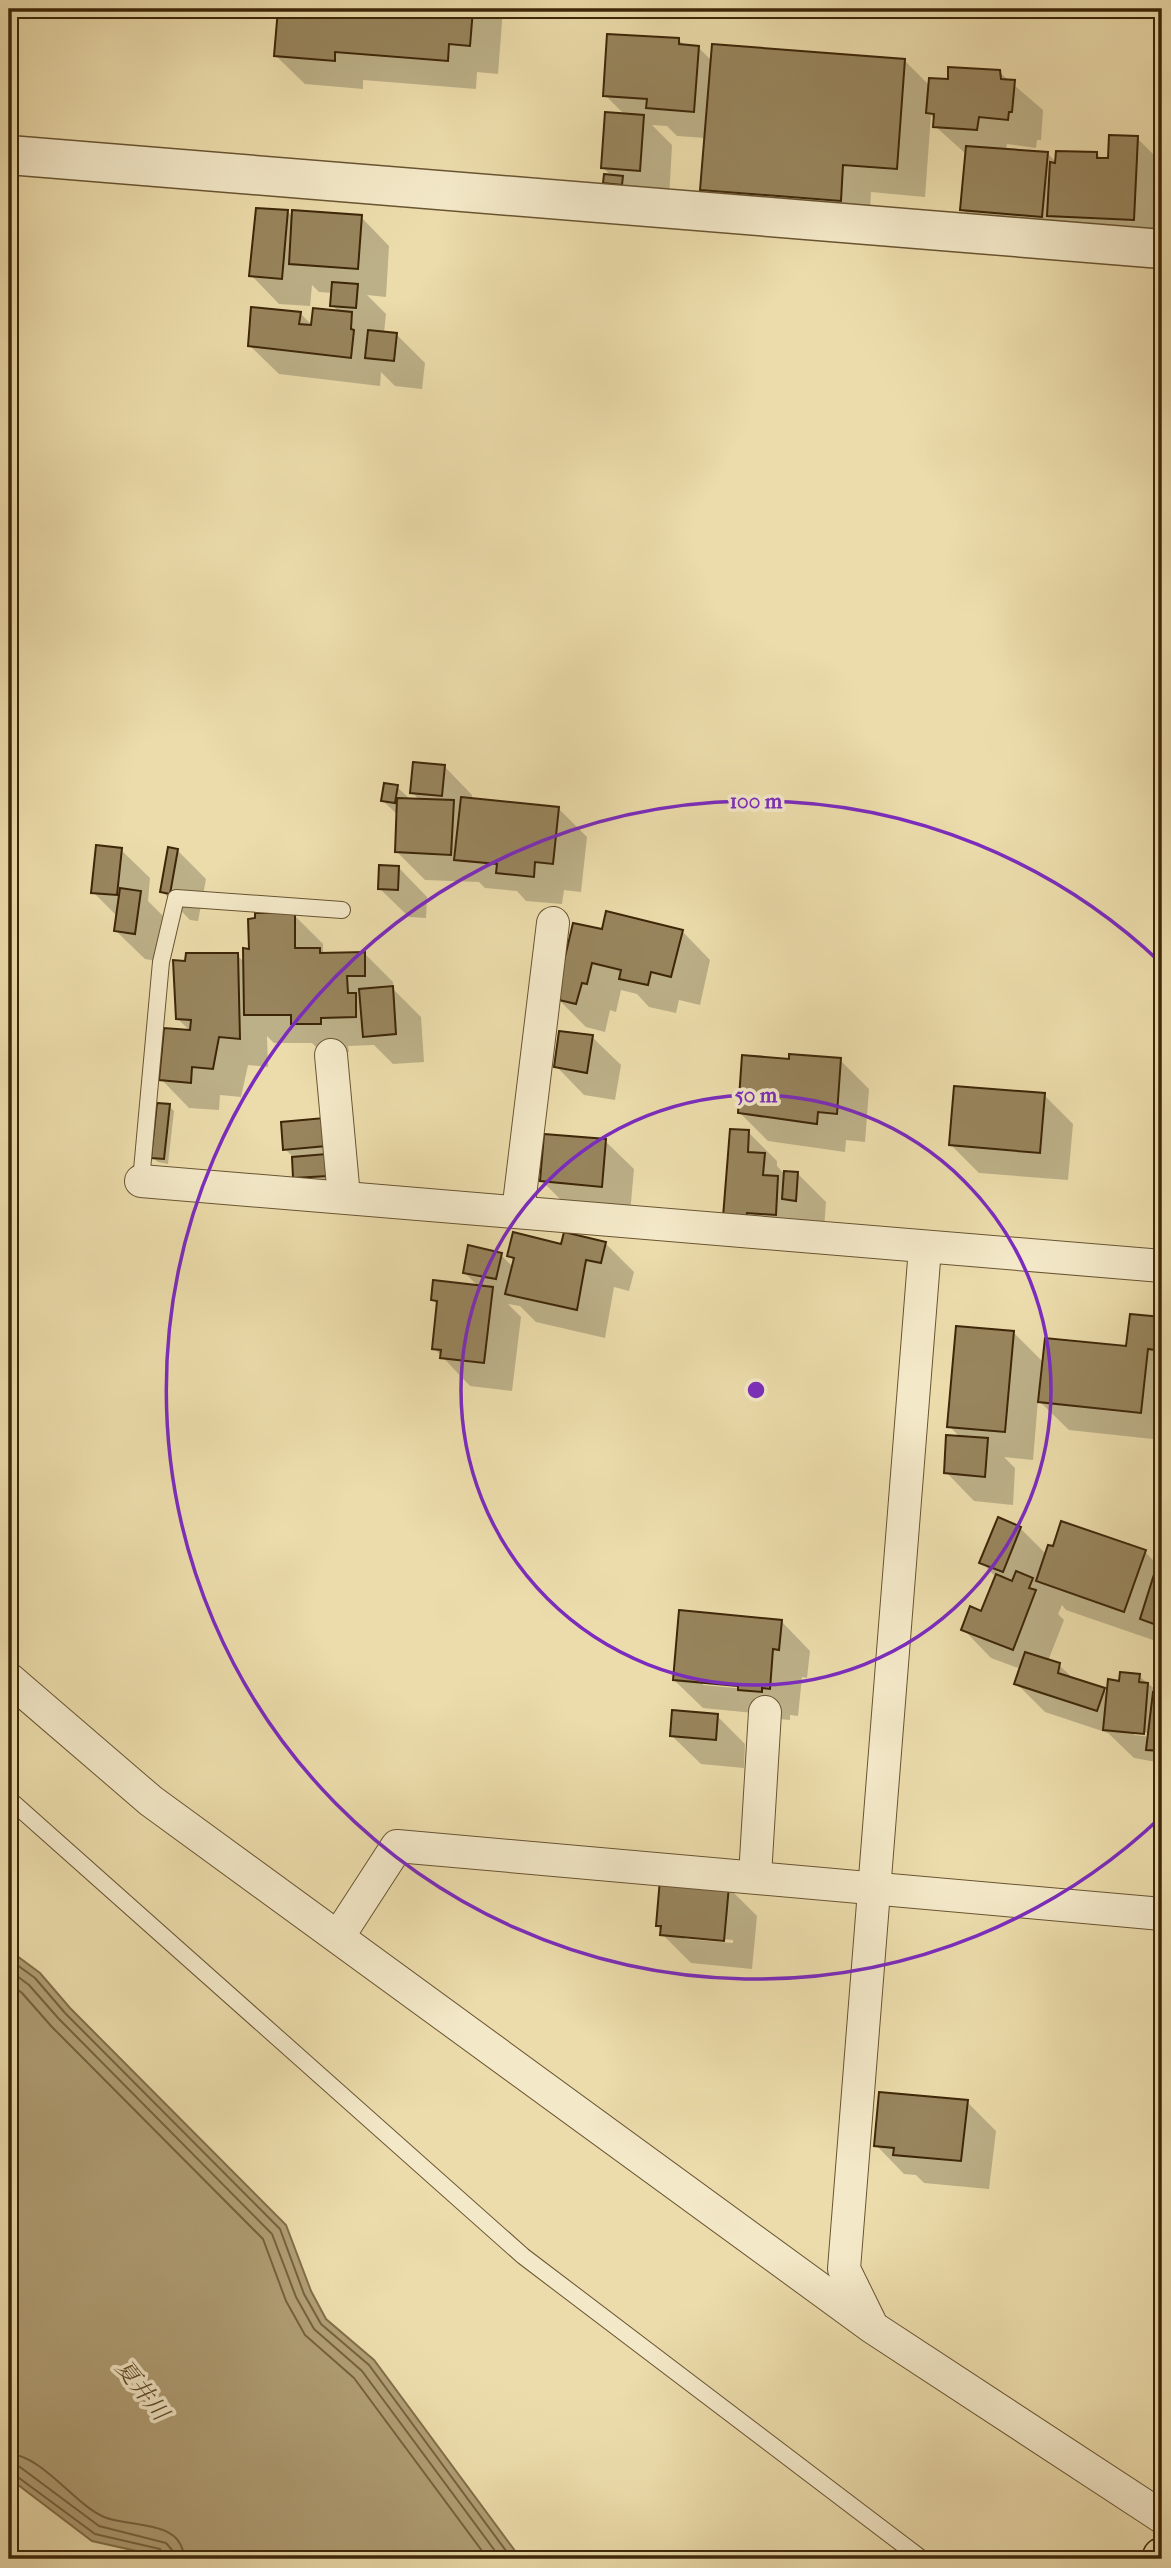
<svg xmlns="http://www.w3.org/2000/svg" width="1171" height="2568" viewBox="0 0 1171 2568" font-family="'IM FELL French Canon','Noto Serif JP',serif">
<rect width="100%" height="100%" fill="#ecdcab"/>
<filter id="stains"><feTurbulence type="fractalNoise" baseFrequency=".00286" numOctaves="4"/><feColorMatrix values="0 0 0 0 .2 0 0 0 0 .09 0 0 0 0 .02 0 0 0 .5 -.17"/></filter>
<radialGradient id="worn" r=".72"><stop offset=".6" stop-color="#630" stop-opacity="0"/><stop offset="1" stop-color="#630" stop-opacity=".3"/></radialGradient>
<path fill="#b09e74" stroke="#826e49" stroke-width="2" d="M 9,1950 L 40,1973 L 70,2008 L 286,2225 L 311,2291 L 326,2319 L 374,2360 L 521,2559 L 172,2559 L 92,2541 L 9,2478 Z"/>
<g fill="#0003" fill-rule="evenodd">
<path d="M 280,9 L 503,9 L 498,74 L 477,72 L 476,89 L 363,80 L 363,89 L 305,84 L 276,56 Z"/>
<path d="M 679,40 L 685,46 L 698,47 L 712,61 L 904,60 L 930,86 L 999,72 L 1043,110 L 1041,140 L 1037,140 L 1036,148 L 1007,144 L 1006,150 L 1047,153 L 1057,163 L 1097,154 L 1102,160 L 1109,160 L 1137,138 L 1162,163 L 1162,248 L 991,238 L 962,209 L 967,155 L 935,126 L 935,120 L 931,115 L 925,197 L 871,192 L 869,228 L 731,218 L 702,189 L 706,138 L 677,136 L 667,126 L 652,125 L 672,145 L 669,199 L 634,211 L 605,182 L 612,176 L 603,168 L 625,115 L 605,95 Z"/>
<path d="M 287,211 L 293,217 L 361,217 L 389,246 L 386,297 L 367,295 L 386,314 L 384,333 L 397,335 L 425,363 L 422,389 L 395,386 L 381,372 L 380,386 L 279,374 L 250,346 L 300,313 L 313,326 L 339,312 L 332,305 L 333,293 L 319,292 L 312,285 L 310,306 L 279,304 L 251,275 Z"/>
<path d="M 444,766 L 472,795 L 472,800 L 558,808 L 587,837 L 581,892 L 564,890 L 562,904 L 526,901 L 517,891 L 485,888 L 479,882 L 425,880 L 397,852 L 398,815 L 383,801 L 397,787 L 411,800 L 420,801 L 412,792 Z"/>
<path d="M 121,850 L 150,878 L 148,901 L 169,922 L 163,962 L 145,959 L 116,931 L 118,917 L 93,892 Z"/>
<path d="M 177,850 L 206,879 L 198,921 L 190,920 L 162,891 Z"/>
<path d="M 399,868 L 427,897 L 426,918 L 409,917 L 380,889 Z"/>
<path d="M 294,915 L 323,944 L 323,954 L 364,953 L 393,982 L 393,989 L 421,1017 L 424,1062 L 393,1064 L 374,1045 L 348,1046 L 349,1052 L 321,1052 L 312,1043 L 274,1043 L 267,1036 L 268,1067 L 248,1065 L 241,1097 L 220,1095 L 219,1110 L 189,1108 L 161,1079 L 191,1032 L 177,1018 L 187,963 L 237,955 L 245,963 L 250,951 Z"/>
<path d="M 604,931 L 682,931 L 710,960 L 700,1005 L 679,1000 L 676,1013 L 649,1007 L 637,994 L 621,990 L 616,1012 L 610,1010 L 605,1032 L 586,1027 L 557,998 Z"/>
<path d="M 592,1037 L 621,1065 L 615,1100 L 584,1095 L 556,1066 Z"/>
<path d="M 840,1060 L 869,1089 L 865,1142 L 846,1140 L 845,1152 L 768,1141 L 739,1112 L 791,1061 Z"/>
<path d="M 1044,1095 L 1073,1124 L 1068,1180 L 979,1173 L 951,1145 Z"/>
<path d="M 169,1106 L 174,1111 L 168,1164 L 158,1162 L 152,1157 Z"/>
<path d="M 283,1124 L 352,1149 L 324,1206 L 295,1178 L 294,1158 L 285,1149 Z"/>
<path d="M 748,1132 L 777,1161 L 777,1166 L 786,1176 L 798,1174 L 826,1202 L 824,1229 L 813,1227 L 805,1220 L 804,1243 L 725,1217 Z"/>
<path d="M 605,1141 L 634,1169 L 630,1214 L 570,1209 L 542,1181 Z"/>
<path d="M 605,1243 L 634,1272 L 629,1291 L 614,1287 L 605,1338 L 536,1322 L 520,1306 L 508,1304 L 521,1317 L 512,1391 L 470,1386 L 434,1348 L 439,1306 L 433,1300 L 479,1287 L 464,1272 L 501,1255 L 513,1267 L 515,1261 L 509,1256 L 562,1246 Z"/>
<path d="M 1131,1316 L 1162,1319 L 1162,1440 L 1069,1430 L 1038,1400 L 1033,1460 L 1004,1457 L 1015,1468 L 1013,1505 L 974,1501 L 946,1472 L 960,1437 L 949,1426 L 1013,1332 L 1044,1363 L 1128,1348 Z"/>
<path d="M 1020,1528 L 1047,1555 L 1145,1552 L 1158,1565 L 1162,1554 L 1162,1638 L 1156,1632 L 1153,1640 L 1066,1610 L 1062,1605 L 1058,1614 L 1064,1620 L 1048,1661 L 1059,1665 L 1075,1680 L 1104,1690 L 1109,1695 L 1121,1683 L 1139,1676 L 1162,1695 L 1162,1763 L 1134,1758 L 1108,1733 L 1045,1712 L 1016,1683 L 1021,1669 L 991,1658 L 963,1629 L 982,1613 L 996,1577 L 981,1562 ZM 1134,1732 L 1153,1733 L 1152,1737 L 1134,1735 Z"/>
<path d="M 782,1622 L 810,1651 L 807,1678 L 802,1677 L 798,1716 L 790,1715 L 790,1720 L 768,1718 L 764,1714 L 703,1708 L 674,1680 ZM 703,1681 L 747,1685 L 746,1689 L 703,1685 Z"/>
<path d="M 717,1716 L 745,1744 L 744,1768 L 701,1764 L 672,1736 Z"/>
<path d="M 728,1887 L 757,1916 L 752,1969 L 691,1963 L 662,1934 L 657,1925 ZM 685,1936 L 733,1940 L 733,1943 L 685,1939 Z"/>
<path d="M 967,2102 L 996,2131 L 989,2189 L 924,2183 L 916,2175 L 904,2174 L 876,2145 Z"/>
</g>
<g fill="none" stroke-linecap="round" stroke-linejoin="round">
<g stroke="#76623e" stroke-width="2">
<path d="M 9,1959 L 35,1978 L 65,2013 L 280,2229 L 304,2294 L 321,2324 L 369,2365 L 512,2559"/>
<path d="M 9,1970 L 29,1985 L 59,2019 L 272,2234 L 296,2297 L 314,2329 L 362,2371 L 501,2559"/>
<path d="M 9,1983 L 22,1993 L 52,2027 L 263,2239 L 286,2301 L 305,2335 L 354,2378 L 488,2559"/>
<path d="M 9,2454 C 42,2455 74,2504 104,2517 C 131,2528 183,2519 184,2559"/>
<path d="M 9,2464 L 20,2467 L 99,2526 L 166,2543 L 172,2550 L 174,2559"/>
<path d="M 9,2473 L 15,2475 L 95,2534 L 160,2549 L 165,2559"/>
</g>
</g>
<g fill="#98855d" stroke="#3d2608" stroke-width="2">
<path d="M 278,9 L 473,9 L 470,46 L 449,44 L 448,61 L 335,52 L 335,61 L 274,56 Z"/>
<path d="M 607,34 L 679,38 L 679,44 L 699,46 L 694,112 L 646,108 L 647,99 L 603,96 Z"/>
<path d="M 712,44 L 905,59 L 897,169 L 843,165 L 841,201 L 700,190 Z"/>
<path d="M 948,67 L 1000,70 L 1001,79 L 1015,80 L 1012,112 L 1009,112 L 1008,120 L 979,117 L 977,130 L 933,127 L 934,114 L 926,113 L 929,78 L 948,79 Z"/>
<path d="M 605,112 L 644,115 L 640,171 L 601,168 Z"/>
<path d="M 1109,135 L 1138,136 L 1134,220 L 1047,216 L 1050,162 L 1055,163 L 1056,151 L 1097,152 L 1097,158 L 1108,158 Z"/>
<path d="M 966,146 L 1048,152 L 1042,217 L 960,210 Z"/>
<path d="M 604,174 L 623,176 L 622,185 L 603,183 Z"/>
<path d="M 256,208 L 288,210 L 282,279 L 249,276 Z"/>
<path d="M 292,210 L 362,215 L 358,269 L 289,264 Z"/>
<path d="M 332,282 L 358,284 L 356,308 L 330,306 Z"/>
<path d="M 251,307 L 301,312 L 299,324 L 311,325 L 313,308 L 352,312 L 351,329 L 354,330 L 351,358 L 248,346 Z"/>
<path d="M 368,330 L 397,333 L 394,361 L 365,358 Z"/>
<path d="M 413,762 L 445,765 L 442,796 L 410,793 Z"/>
<path d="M 384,783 L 398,785 L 395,803 L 381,801 Z"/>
<path d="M 461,797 L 559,807 L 553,864 L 535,862 L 534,877 L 496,873 L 497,864 L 454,860 Z"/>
<path d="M 397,798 L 454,800 L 451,855 L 395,852 Z"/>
<path d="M 96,845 L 122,848 L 117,895 L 91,893 Z"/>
<path d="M 168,847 L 178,849 L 170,894 L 160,892 Z"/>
<path d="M 379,865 L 399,866 L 398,890 L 378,889 Z"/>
<path d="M 120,888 L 141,891 L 135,934 L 114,931 Z"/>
<path d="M 606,911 L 683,930 L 671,977 L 651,972 L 648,985 L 619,979 L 621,970 L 592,963 L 587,984 L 582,983 L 576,1004 L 555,999 L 573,923 L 602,929 Z"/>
<path d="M 255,913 L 295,913 L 295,948 L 320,948 L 320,953 L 365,952 L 365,976 L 347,976 L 348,993 L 356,993 L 356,1017 L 321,1018 L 321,1024 L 291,1024 L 291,1015 L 244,1015 L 243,948 L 249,949 L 248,919 L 255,918 Z"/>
<path d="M 186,953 L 238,953 L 240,1039 L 219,1037 L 213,1069 L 192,1067 L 191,1083 L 159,1080 L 164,1028 L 190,1030 L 191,1020 L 176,1019 L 173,960 L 185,961 Z"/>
<path d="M 393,986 L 396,1034 L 363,1037 L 359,989 Z"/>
<path d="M 559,1031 L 593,1035 L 587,1073 L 554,1067 Z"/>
<path d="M 789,1054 L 841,1058 L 837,1114 L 818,1112 L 817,1124 L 738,1113 L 742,1055 L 789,1059 Z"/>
<path d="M 954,1086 L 1045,1093 L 1040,1153 L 949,1145 Z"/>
<path d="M 157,1103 L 170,1104 L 164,1159 L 151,1158 Z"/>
<path d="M 324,1118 L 326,1146 L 283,1150 L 281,1122 Z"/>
<path d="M 730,1129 L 749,1130 L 748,1152 L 765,1153 L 763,1175 L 778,1176 L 776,1215 L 747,1213 L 746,1219 L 723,1217 Z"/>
<path d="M 544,1134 L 606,1139 L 602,1187 L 540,1181 Z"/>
<path d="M 326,1154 L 328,1176 L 293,1178 L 292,1157 Z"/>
<path d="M 784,1171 L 798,1172 L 796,1201 L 782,1199 Z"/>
<path d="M 513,1232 L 561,1244 L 564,1232 L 606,1242 L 601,1263 L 586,1260 L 577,1310 L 505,1294 L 514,1258 L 507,1256 Z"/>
<path d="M 468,1245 L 502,1253 L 496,1279 L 463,1273 Z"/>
<path d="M 433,1280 L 493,1287 L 484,1363 L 440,1358 L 441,1350 L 432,1349 L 437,1301 L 431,1300 Z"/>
<path d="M 1130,1314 L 1162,1317 L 1162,1351 L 1148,1349 L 1141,1413 L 1038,1402 L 1045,1338 L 1126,1346 Z"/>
<path d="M 956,1326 L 1014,1331 L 1005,1432 L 947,1427 Z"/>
<path d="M 946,1435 L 988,1438 L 985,1477 L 944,1473 Z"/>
<path d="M 998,1517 L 1021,1527 L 1003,1572 L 979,1563 Z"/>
<path d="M 1061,1521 L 1146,1550 L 1124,1612 L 1036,1581 L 1048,1545 L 1053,1546 Z"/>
<path d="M 1162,1549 L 1162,1627 L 1140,1619 Z"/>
<path d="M 1016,1571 L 1033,1578 L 1029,1588 L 1036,1590 L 1013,1650 L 961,1630 L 970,1606 L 981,1611 L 996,1574 L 1012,1581 Z"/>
<path d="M 679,1610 L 782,1620 L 779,1650 L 773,1649 L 770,1689 L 762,1688 L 762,1692 L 738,1690 L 738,1686 L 673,1680 Z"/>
<path d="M 1025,1652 L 1060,1663 L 1058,1673 L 1105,1688 L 1097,1711 L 1014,1684 Z"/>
<path d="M 1162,1658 L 1162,1686 L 1154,1683 Z"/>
<path d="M 1120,1672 L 1140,1674 L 1139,1682 L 1148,1683 L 1144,1734 L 1103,1730 L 1108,1679 L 1119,1681 Z"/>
<path d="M 1153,1692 L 1162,1694 L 1162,1751 L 1146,1750 Z"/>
<path d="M 672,1710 L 718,1714 L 716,1740 L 670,1736 Z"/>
<path d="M 660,1879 L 729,1886 L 724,1941 L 660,1935 L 661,1926 L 656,1926 Z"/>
<path d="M 879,2092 L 968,2100 L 961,2161 L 893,2155 L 894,2148 L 874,2146 Z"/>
</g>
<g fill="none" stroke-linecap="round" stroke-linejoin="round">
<defs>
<g id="service">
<path d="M 141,1181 L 161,962 L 176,898 L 342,910"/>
<path d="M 9,1799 L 523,2256 L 922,2559"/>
</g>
<g id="minor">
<path d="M 331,1055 L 344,1197"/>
<path d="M 141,1181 L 1162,1266"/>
<path d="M 518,1212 L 553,923"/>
<path d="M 9,1679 L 151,1801 L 872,2327 L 1162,2517"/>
<path d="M 755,1876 L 765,1712"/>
<path d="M 338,1937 L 397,1846 L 1162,1914"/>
<path d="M 870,2322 L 844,2269 L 925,1248"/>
</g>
<path id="tertiary" d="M 9,155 L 1162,249"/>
<path id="primary" d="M 1162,2559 L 1162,2557"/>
</defs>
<use href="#service" stroke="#695431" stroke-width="18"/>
<use href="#minor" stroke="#695431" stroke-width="34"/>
<use href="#tertiary" stroke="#695431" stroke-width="41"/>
<use href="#primary" stroke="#3d2608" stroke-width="41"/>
<use href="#service" stroke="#f3e8c8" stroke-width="16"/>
<use href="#minor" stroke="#f3e8c8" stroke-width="32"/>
<use href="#tertiary" stroke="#f3e8c8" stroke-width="38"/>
<use href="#primary" stroke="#ecdcab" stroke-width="38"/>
</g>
<g fill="none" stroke="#7b2cbf" stroke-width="3.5">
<circle cx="756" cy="1390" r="295"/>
<path d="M1161 1817A589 589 0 1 1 1161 963"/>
</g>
<g text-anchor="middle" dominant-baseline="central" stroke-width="7" stroke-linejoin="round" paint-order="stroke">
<g font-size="23" font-style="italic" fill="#604a28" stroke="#f3e8c8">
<text transform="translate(142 2390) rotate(52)">夏井川</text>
</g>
</g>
<circle cx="756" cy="1390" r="10" fill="#7b2cbf" stroke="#f3e8c8" stroke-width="3.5"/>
<g font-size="21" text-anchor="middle" font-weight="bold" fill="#7b2cbf" stroke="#f3e8c8" stroke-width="7" stroke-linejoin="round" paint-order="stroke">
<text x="756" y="808">100 m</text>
<text x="756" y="1102">50 m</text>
</g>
<rect width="1171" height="2568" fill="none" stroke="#ecdcab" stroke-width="35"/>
<rect x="10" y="10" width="1150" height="2547" fill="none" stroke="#3d2608" stroke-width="3.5"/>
<rect x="18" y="18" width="1136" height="2533" fill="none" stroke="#3d2608" stroke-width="2"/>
<rect width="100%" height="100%" filter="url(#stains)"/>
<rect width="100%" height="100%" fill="url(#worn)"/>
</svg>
